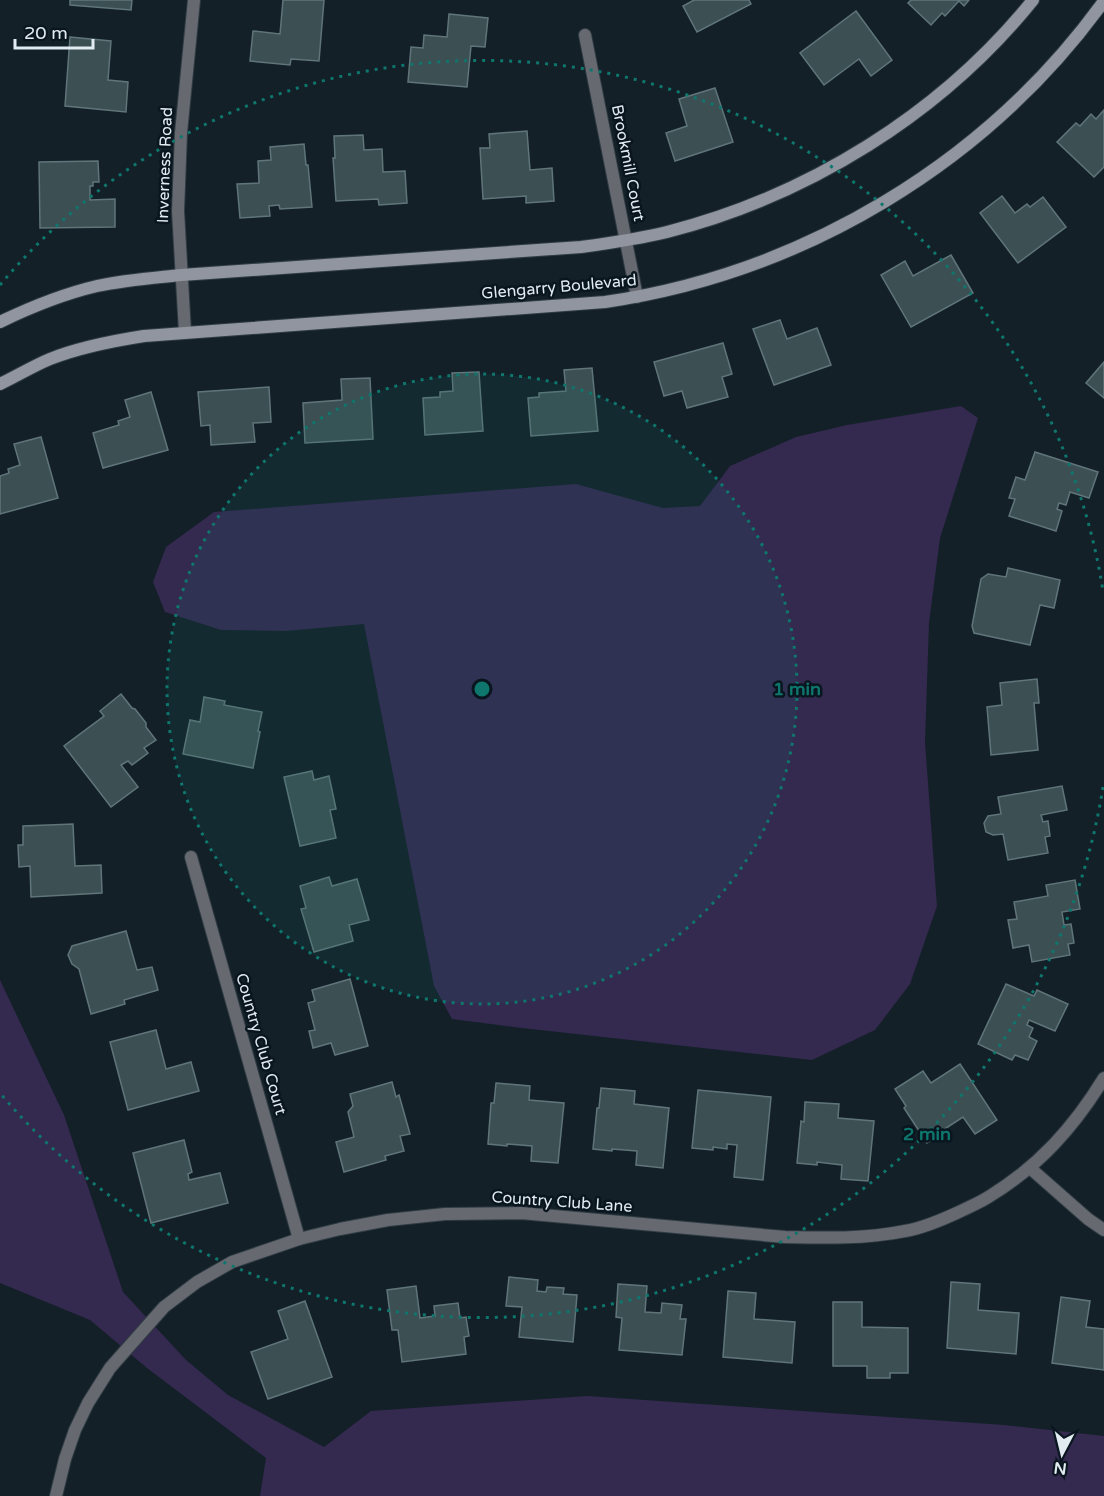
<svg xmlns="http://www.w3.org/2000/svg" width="1104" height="1496" viewBox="0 0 1104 1496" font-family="'Varela Round',sans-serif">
<rect width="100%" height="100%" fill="#132028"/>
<g fill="#34294f">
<path d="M 961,406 L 978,418 L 940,538 L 929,623 L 925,742 L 937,906 L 910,984 L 875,1030 L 812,1060 L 522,1028 L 452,1019 L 434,986 L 364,624 L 286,631 L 221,630 L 165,612 L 153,582 L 166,547 L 214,512 L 576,484 L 663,508 L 700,506 L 730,466 L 796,437 L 847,425 Z"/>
<path d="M 0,980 L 64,1115 L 123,1292 L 186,1360 L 228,1395 L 324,1447 L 371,1411 L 587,1396 L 1004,1425 L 1104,1436 L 1104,1496 L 260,1496 L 266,1458 L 147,1368 L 90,1320 L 0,1283 Z"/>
</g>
<g fill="#3c5054" stroke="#607579" stroke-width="1.5">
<path d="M 70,0 L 132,0 L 131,10 L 70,5 Z"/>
<path d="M 283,0 L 324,0 L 319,61 L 291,59 L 290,65 L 250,61 L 253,31 L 280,34 Z"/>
<path d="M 694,0 L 749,0 L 751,4 L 697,32 L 683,6 Z"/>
<path d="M 911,0 L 969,0 L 964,6 L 959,1 L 945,16 L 942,13 L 931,25 L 908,3 Z"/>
<path d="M 856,11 L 892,60 L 871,76 L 859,59 L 824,85 L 800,53 Z"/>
<path d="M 449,14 L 488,18 L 485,47 L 471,46 L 467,87 L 408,82 L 411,47 L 423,48 L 424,35 L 447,37 Z"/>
<path d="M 70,37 L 111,41 L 108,80 L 128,82 L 126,112 L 65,106 Z"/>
<path d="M 715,88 L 733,142 L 675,161 L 666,133 L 687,126 L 679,99 Z"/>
<path d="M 1104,110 L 1104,167 L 1094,177 L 1057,142 L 1076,123 L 1080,126 L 1091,114 L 1096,119 Z"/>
<path d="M 527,131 L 530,170 L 552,168 L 554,201 L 526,203 L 526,196 L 483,199 L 480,148 L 490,148 L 489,134 Z"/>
<path d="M 363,135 L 364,150 L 382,149 L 383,172 L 405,171 L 407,203 L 379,205 L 378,199 L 336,201 L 333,158 L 335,158 L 334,136 Z"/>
<path d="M 304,144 L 306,165 L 308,165 L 312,207 L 280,209 L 279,205 L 269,206 L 270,216 L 240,218 L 237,184 L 259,183 L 258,161 L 271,160 L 270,147 Z"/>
<path d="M 98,161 L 99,182 L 93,182 L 93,186 L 90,186 L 90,200 L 115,199 L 115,227 L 40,228 L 39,162 Z"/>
<path d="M 1002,196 L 1015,213 L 1027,204 L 1030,207 L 1043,197 L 1066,227 L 1018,263 L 980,213 Z"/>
<path d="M 951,255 L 973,293 L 911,327 L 881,275 L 905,261 L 913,276 Z"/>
<path d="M 780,320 L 787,339 L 817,328 L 831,365 L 774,385 L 753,329 Z"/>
<path d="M 723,343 L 732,374 L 722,377 L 728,397 L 687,408 L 682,391 L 664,396 L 654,362 Z"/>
<path d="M 1104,362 L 1104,398 L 1086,383 Z"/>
<path d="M 592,368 L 598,431 L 531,436 L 528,398 L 539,397 L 539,393 L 566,391 L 564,370 Z"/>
<path d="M 479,372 L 483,431 L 425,435 L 423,398 L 440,397 L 440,392 L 453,391 L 452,373 Z"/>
<path d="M 370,378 L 373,439 L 305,443 L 303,403 L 342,400 L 341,379 Z"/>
<path d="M 269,387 L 271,422 L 253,423 L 255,442 L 211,445 L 210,425 L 201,426 L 198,392 Z"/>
<path d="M 151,392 L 168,450 L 103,468 L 93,433 L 119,425 L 118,421 L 130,417 L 125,400 Z"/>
<path d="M 41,437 L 58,498 L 0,514 L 0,476 L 9,473 L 8,469 L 20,465 L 14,444 Z"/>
<path d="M 1035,452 L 1098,472 L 1089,498 L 1070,492 L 1066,505 L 1059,503 L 1057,509 L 1062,511 L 1056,531 L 1009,516 L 1015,499 L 1009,498 L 1016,477 L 1025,480 Z"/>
<path d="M 1008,568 L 1060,580 L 1054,608 L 1040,605 L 1030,645 L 974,633 L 972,626 L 981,579 L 988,574 L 1006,577 Z"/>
<path d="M 1037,679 L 1039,703 L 1034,703 L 1038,750 L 991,755 L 987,707 L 1002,705 L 1000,683 Z"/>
<path d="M 121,694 L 132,708 L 135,709 L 146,723 L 146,727 L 156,740 L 144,748 L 148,753 L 132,765 L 128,761 L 121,765 L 138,787 L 111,807 L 64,746 L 104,716 L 100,711 Z"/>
<path d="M 204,697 L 225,701 L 224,705 L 262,712 L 258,731 L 260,732 L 253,768 L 183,754 L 190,720 L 200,722 Z"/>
<path d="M 312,771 L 314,780 L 329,776 L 336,809 L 330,810 L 336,838 L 300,846 L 284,777 Z"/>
<path d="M 1062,786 L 1067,810 L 1041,815 L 1043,822 L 1048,821 L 1050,836 L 1045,837 L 1048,853 L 1008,860 L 1003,834 L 993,835 L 986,832 L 984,823 L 988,816 L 1001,814 L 998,797 Z"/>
<path d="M 73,824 L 75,866 L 101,865 L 102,893 L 31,897 L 30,866 L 19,867 L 18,845 L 23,845 L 23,826 Z"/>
<path d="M 329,877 L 332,886 L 357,879 L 369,920 L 349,925 L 353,941 L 314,952 L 301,909 L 306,908 L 300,886 Z"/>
<path d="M 1075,880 L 1080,909 L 1062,912 L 1064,925 L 1071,924 L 1074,943 L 1068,944 L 1070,955 L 1032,962 L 1029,945 L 1013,948 L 1008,920 L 1017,919 L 1014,902 L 1048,896 L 1046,885 Z"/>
<path d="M 126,931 L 137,970 L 152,967 L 158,990 L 124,1000 L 125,1004 L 91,1014 L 79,969 L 72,964 L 68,955 L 72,946 Z"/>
<path d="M 350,979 L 368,1046 L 335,1055 L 331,1043 L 313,1048 L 309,1031 L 315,1030 L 308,1003 L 315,1001 L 312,990 Z"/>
<path d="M 1006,984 L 1034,996 L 1037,990 L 1068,1004 L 1055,1031 L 1029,1020 L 1027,1025 L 1033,1028 L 1029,1037 L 1037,1041 L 1028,1060 L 1015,1055 L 1012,1060 L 978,1044 Z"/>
<path d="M 156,1030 L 166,1069 L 191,1062 L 199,1091 L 128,1110 L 110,1042 Z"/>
<path d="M 960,1064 L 997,1120 L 975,1134 L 963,1117 L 943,1130 L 944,1132 L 927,1143 L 904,1108 L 906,1106 L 895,1089 L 923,1071 L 931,1083 Z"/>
<path d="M 392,1082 L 396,1097 L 399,1095 L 410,1134 L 400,1136 L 404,1151 L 385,1156 L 386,1160 L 344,1172 L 336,1142 L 354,1137 L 348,1112 L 353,1106 L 350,1094 Z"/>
<path d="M 496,1083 L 530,1086 L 529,1100 L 564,1103 L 558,1163 L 531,1161 L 532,1146 L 507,1144 L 507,1146 L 488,1144 L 491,1103 L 494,1103 Z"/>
<path d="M 601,1088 L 635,1091 L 634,1104 L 669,1108 L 663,1168 L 636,1165 L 637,1151 L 612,1149 L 612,1151 L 593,1149 L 597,1108 L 599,1108 Z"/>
<path d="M 698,1090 L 771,1097 L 763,1180 L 734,1177 L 737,1145 L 727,1144 L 727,1149 L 713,1147 L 713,1150 L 692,1148 Z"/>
<path d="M 805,1102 L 839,1104 L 838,1118 L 874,1121 L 868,1181 L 841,1179 L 842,1165 L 817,1162 L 817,1165 L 797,1163 L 801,1121 L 804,1122 Z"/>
<path d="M 184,1140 L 192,1172 L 188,1174 L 189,1180 L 220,1173 L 228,1203 L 151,1223 L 133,1153 Z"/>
<path d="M 509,1277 L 538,1280 L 537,1291 L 546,1292 L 547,1287 L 564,1288 L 563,1294 L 577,1295 L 573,1342 L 519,1337 L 522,1307 L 506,1306 Z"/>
<path d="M 951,1282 L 980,1284 L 978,1310 L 1019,1313 L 1016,1354 L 947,1348 Z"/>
<path d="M 618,1284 L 647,1286 L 645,1312 L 661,1313 L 662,1303 L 682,1305 L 680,1319 L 686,1319 L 682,1355 L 619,1350 L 622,1318 L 616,1317 Z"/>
<path d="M 416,1286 L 420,1318 L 435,1316 L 434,1306 L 458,1303 L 460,1318 L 466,1317 L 469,1336 L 464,1337 L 466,1354 L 402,1362 L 398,1330 L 392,1330 L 387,1290 Z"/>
<path d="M 728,1291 L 756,1293 L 754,1319 L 795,1322 L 792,1363 L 723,1357 Z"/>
<path d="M 1061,1297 L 1090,1301 L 1086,1327 L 1104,1329 L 1104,1370 L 1052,1363 Z"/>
<path d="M 305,1301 L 332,1377 L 268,1399 L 251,1352 L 288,1339 L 278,1311 Z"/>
<path d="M 833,1302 L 862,1302 L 862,1327 L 908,1328 L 908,1373 L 890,1373 L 890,1378 L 867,1378 L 867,1366 L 833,1366 Z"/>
</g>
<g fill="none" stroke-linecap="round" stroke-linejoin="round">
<defs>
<g id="street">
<path d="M 585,35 L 637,297"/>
<path d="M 185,332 L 178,211 L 181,133 L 194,0"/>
<path d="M 191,857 L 299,1239"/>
<path d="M 1030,1168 L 1088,1219 L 1104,1230"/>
<path d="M 56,1496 L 65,1459 L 75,1430 L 88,1403 L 110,1368 L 164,1307 L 197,1282 L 232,1262 L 299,1239 L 340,1229 L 388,1220 L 445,1214 L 521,1213 L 785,1237 C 825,1238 866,1239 905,1231 C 924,1228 944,1219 961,1211 C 971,1206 981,1202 990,1196 C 1039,1166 1074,1127 1104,1078"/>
</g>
<g id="secondary">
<path d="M 0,322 C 31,307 63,294 97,286 C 125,280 153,278 181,275 L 581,247 C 610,243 639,239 667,232 C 808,196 941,114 1033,0"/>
<path d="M 0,384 C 17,376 33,366 50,359 C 80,347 112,341 144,336 L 605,302 C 803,273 986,164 1104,1"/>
</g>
</defs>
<use href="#street" stroke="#303c44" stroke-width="14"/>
<use href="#secondary" stroke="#303c44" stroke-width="14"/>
<use href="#street" stroke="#676970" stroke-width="12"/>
<use href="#secondary" stroke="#9095a0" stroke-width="12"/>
</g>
<circle cx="482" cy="689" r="315" fill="#0f766e" fill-opacity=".12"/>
<g fill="none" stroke="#0f766e" stroke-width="3" stroke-dasharray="3 6">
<circle cx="482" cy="689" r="315"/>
<path d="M1103 787A629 629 0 0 1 0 1093M0 285A629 629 0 0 1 1103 591"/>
</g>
<g text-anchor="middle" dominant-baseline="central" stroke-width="5" stroke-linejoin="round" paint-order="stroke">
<g font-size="16" fill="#e2ebf1" stroke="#0a161f">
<text transform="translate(628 163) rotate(79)">Brookmill Court</text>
<text transform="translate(165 165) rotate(-88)">Inverness Road</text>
<text transform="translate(559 287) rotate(-5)">Glengarry Boulevard</text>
<text transform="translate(261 1044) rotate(74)">Country Club Court</text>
<text transform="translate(562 1202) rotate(4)">Country Club Lane</text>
</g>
</g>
<circle cx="482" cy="689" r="9" fill="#0f766e" stroke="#0a161f" stroke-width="3"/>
<g font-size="18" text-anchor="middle" font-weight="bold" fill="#0f766e" stroke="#0a161f" stroke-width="5" stroke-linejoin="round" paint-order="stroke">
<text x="797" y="695">1 min</text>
<text x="927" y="1140">2 min</text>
</g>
<g transform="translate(1062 1454) rotate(187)" stroke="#0a161f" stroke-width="4.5" paint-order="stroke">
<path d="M0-4.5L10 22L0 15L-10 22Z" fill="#e2ebf1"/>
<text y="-9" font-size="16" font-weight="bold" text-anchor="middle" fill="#e2ebf1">N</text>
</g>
<path d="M15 39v9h78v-9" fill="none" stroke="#e2ebf1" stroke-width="3"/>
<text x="24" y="39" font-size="18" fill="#e2ebf1" stroke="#0a161f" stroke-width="4.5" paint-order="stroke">20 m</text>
</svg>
